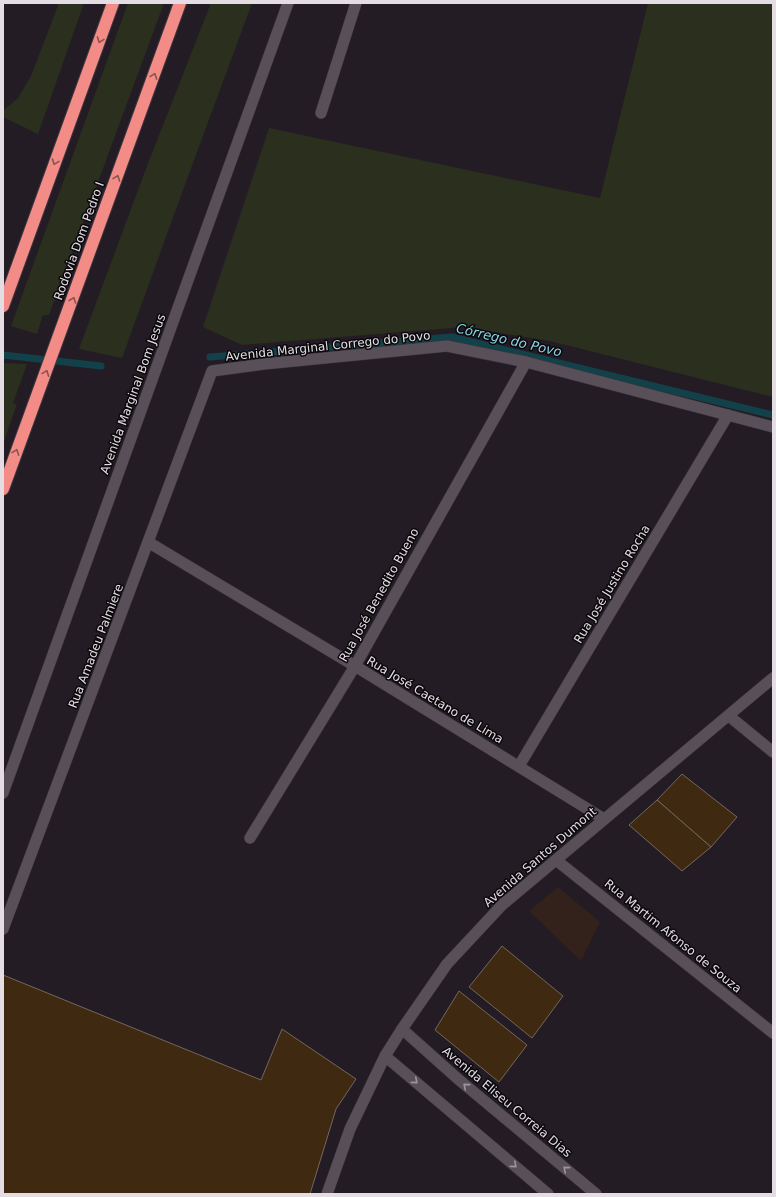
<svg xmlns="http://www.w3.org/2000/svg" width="776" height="1197" viewBox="0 0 776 1197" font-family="'DejaVu Sans',sans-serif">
<rect width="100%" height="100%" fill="#241c25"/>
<path fill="#33221b" d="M 558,887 L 600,922 L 581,961 L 529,911 Z"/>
<g fill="#2b2f1d">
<path d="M 59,3 L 84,3 L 38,134 L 3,117 L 3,111 L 18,98 L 31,76 Z"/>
<path d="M 128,3 L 164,3 L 49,315 L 43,315 L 37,334 L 11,326 Z"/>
<path d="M 211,3 L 252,3 L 183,190 L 122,358 L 79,349 L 147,166 Z"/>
<path d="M 648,3 L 773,3 L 773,397 L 550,341 L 464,327 L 242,345 L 203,327 L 269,128 L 600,198 Z"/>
<path d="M 3,363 L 27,364 L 13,403 L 17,404 L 3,444 Z"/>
</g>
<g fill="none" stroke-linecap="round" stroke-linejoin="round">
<g stroke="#13414a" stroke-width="7">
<path d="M 3,355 L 101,366"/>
<path d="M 210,357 L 452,337 L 773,415"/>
</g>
</g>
<g fill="#3f2910" stroke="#72685d">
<path d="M 682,774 L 737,817 L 711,847 L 657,800 Z"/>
<path d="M 657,800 L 711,847 L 682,871 L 629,825 Z"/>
<path d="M 502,946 L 563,996 L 532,1038 L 469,987 Z"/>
<path d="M 3,975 L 261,1080 L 282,1029 L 356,1079 L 336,1109 L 310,1194 L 3,1194 Z"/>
<path d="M 459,991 L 527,1045 L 499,1082 L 435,1030 Z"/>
</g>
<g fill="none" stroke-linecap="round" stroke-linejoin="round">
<defs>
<g id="minor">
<path d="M 321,113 L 356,3"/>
<path d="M 148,542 L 355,666 L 604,819"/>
<path d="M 729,716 L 773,752"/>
<path d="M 519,766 L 728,415"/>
<path d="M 250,838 L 355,666 L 526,362"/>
<path d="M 556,860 L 773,1033"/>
<path d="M 3,929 L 212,371 L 264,364 L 447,346 L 526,362 L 773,427"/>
<path d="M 402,1029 L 458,1079 L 596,1194"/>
<path d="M 385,1056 L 548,1194"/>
</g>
<g id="tertiary">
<path d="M 3,793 L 288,3"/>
<path d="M 327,1194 L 350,1129 L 385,1056 L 402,1029 L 447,964 L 502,905 L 773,678"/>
</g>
<g id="motorway">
<path d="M 3,306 L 113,3"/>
<path d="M 3,489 L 180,3"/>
</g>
</defs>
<use href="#minor" stroke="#3c363d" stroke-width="12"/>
<use href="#tertiary" stroke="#3c363d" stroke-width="12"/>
<use href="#motorway" stroke="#3c363d" stroke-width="14"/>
<use href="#minor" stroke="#594f59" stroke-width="11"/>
<use href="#tertiary" stroke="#594f59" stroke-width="11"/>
<use href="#motorway" stroke="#f38c87" stroke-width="12"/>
</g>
<defs><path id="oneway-chevron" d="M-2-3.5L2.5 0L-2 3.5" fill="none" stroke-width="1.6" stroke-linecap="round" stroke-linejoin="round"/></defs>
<g stroke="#8b514f">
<use href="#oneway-chevron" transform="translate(100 40) rotate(110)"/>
<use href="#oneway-chevron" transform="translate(154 76) rotate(-70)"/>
<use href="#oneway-chevron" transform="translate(55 162) rotate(110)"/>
<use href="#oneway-chevron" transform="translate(117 178) rotate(-70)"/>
<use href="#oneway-chevron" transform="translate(73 300) rotate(-70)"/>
<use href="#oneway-chevron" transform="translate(46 373) rotate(-69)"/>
<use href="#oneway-chevron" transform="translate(16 452) rotate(-70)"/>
</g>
<g stroke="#9e969e">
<use href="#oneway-chevron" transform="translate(415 1081) rotate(40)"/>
<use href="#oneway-chevron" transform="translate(466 1086) rotate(-140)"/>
<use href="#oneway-chevron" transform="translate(514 1165) rotate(40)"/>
<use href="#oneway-chevron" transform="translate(566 1169) rotate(-140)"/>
</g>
<g text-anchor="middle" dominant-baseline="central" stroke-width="3" stroke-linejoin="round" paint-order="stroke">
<g font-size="12" fill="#e4dee4" stroke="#0b080b">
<text transform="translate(79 241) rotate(-70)">Rodovia Dom Pedro I</text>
<text transform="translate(328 346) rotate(-6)">Avenida Marginal Corrego do Povo</text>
<text transform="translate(133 394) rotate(-70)">Avenida Marginal Bom Jesus</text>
<text transform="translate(612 584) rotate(-59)">Rua José Justino Rocha</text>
<text transform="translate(379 595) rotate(-61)">Rua José Benedito Bueno</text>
<text transform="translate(96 646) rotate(-69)">Rua Amadeu Palmiere</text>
<text transform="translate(435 700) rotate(31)">Rua José Caetano de Lima</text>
<text transform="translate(540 857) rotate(-41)">Avenida Santos Dumont</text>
<text transform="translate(673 936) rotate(39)">Rua Martim Afonso de Souza</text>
<text transform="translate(507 1102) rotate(40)">Avenida Eliseu Correia Dias</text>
</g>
<g font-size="13" font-style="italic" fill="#89d8e9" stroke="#0b080b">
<text transform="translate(509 340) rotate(13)">Córrego do Povo</text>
</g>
</g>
<rect width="776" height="1197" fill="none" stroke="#e4dee4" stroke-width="8"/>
</svg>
